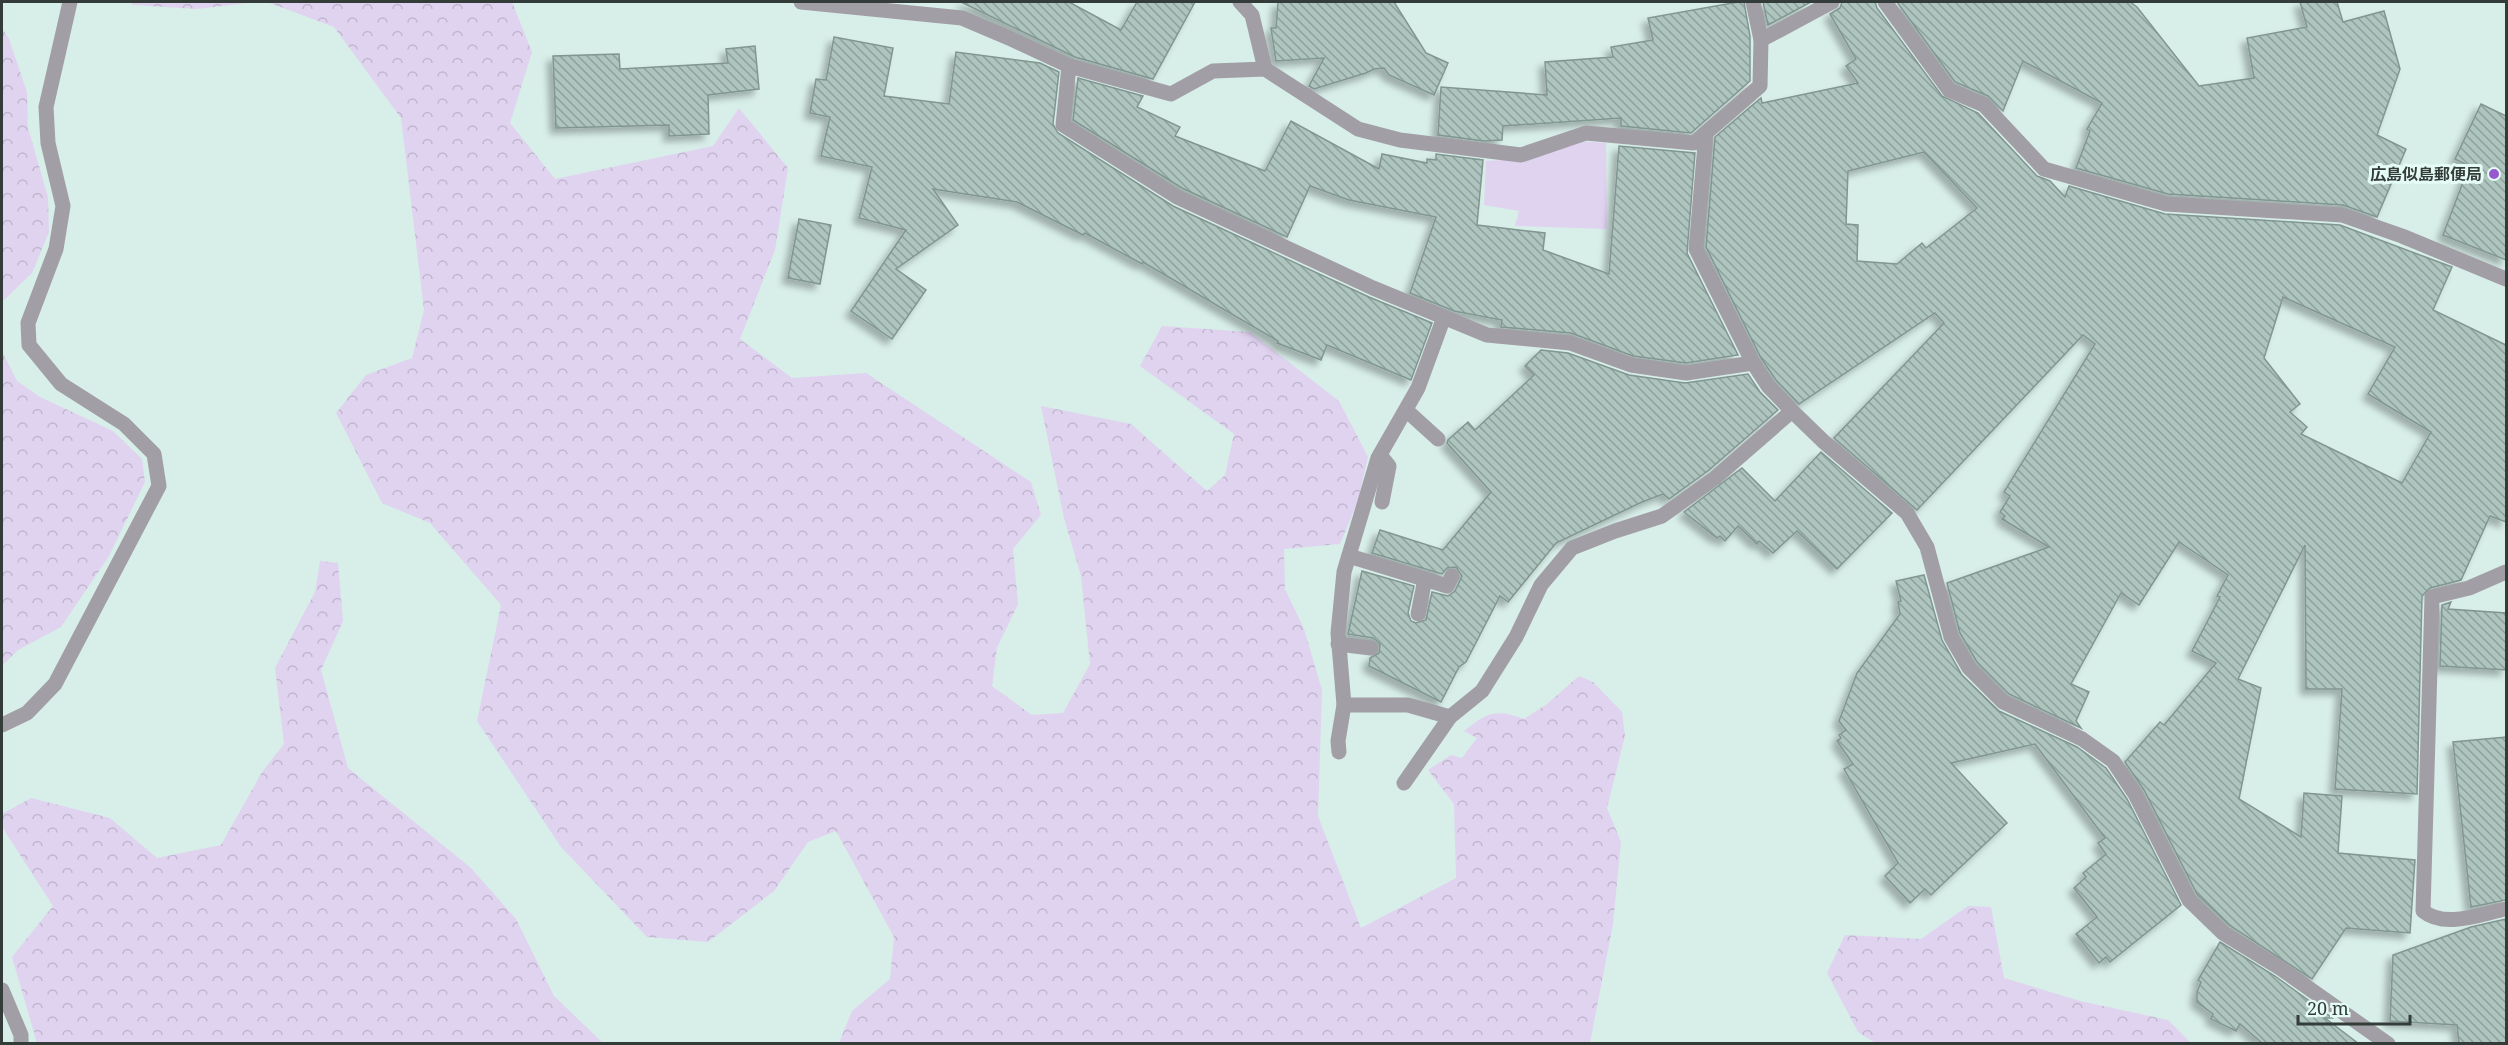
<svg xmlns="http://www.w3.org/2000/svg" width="2508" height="1045" viewBox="0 0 2508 1045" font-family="'Noto Serif','Noto Sans JP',serif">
<defs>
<pattern id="forest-crowns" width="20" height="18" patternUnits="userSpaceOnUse" patternTransform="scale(1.5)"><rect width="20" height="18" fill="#e0d3f0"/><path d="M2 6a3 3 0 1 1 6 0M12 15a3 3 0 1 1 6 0" fill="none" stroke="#c1b6cf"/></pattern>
<pattern id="building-back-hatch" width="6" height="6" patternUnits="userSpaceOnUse" patternTransform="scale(1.5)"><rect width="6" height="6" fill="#aec4be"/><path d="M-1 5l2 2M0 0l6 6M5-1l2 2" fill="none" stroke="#8ea09b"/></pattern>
<filter id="shadow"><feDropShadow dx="-5.5" dy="5.5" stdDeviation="3" flood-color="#0004"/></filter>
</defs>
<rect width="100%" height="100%" fill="#d8eee8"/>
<path fill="#e0d3f0" d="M 1579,141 L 1606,143 L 1607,229 L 1515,226 L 1519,211 L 1484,205 L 1486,161 L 1533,158 Z"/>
<g fill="url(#forest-crowns)">
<path d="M 131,2 L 256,2 L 197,9 L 132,5 Z"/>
<path d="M 267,2 L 512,2 L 532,52 L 510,123 L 555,179 L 713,146 L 739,108 L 788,168 L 775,250 L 740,339 L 792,378 L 866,373 L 1031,482 L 1041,515 L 1013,549 L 1018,604 L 997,648 L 992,686 L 1032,715 L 1063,713 L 1090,664 L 1081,576 L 1064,518 L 1041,406 L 1131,424 L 1207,491 L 1225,475 L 1234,434 L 1140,366 L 1162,326 L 1250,332 L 1339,401 L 1368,457 L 1358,501 L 1340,544 L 1284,549 L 1285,589 L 1304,629 L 1322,690 L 1318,816 L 1361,928 L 1456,878 L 1454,804 L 1428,770 L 1451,755 L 1462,758 L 1477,738 L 1464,731 C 1487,713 1494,708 1524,719 L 1547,704 L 1579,676 L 1593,682 L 1622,712 L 1625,736 L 1607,808 L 1621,842 L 1613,924 L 1590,1043 L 839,1043 L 852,1011 L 890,979 L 894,937 L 836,831 L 808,842 L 774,891 L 708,942 L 647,937 L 561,847 L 477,721 L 501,605 L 430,523 L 382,503 L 336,413 L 366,375 L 412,358 L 424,310 L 401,118 L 334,27 Z"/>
<path d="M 2,28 L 9,39 L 27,92 L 28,128 L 48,197 L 49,232 L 32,273 L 3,301 L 2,316 Z"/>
<path d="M 2,351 L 17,381 L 40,397 L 113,431 L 142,459 L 145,482 L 109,556 L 61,627 L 18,650 L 2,666 Z"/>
<path d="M 320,561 L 338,563 L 343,621 L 321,670 L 348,768 L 471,868 L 516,919 L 554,996 L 603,1043 L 37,1043 L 12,957 L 53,906 L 2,827 L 2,814 L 31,798 L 110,818 L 157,858 L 221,845 L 262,772 L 284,744 L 275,668 L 315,592 Z"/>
<path d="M 1968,906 L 1991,907 L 2004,978 L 2080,1001 L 2168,1020 L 2191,1043 L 1877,1044 L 1858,1032 L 1827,973 L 1845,935 L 1921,939 Z"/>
</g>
<g fill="url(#building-back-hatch)" stroke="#829691" stroke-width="1.5" fill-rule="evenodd" filter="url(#shadow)">
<path d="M 961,2 L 1069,2 L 1121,30 L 1137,2 L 1195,2 L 1153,79 L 1075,57 Z"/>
<path d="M 1278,2 L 1394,2 L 1426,53 L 1448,63 L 1434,95 L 1389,75 L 1384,68 L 1374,69 L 1366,73 L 1314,89 L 1309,86 L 1324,58 L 1276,61 L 1271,28 L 1276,28 Z"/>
<path d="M 1738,2 L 1744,2 L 1750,36 L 1750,81 L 1691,133 L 1621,126 L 1621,118 L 1503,126 L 1502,140 L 1484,141 L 1438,135 L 1441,87 L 1547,95 L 1545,62 L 1613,57 L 1611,47 L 1653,40 L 1648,18 Z"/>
<path d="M 1763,2 L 1811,2 L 1768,25 Z"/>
<path d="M 1842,2 L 1875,2 L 1877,8 L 1942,96 L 1978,113 L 2037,176 L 2050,181 L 2065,197 L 2069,186 L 2165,214 L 2340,225 L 2452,267 L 2433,310 L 2506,345 L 2506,522 L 2490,516 L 2461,580 L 2430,588 L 2422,596 L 2417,794 L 2335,789 L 2342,689 L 2306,689 L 2305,545 L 2238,679 L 2261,688 L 2239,799 L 2301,837 L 2304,793 L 2342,796 L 2338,853 L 2415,860 L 2410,933 L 2346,928 L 2312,979 L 2229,925 L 2197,894 L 2144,790 L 2125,762 L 2160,722 L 2164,725 L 2216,663 L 2192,651 L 2220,597 L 2217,596 L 2228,575 L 2179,542 L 2139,605 L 2121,593 L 2071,684 L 2089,692 L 2076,721 L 2081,728 L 2009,694 L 1977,662 L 1960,633 L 1947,583 L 2049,547 L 2002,519 L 2005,516 L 2000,512 L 2010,496 L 2004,492 L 2095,344 L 2083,335 L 1917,510 L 1834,438 L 1944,323 L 1935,313 L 1799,404 L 1776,380 L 1761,358 L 1706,247 L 1715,137 L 1761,98 L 1762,103 L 1858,83 L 1846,66 L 1856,59 L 1830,14 L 1840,8 ZM 1924,152 L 1977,208 L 1926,248 L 1922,243 L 1897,264 L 1857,261 L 1858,225 L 1846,224 L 1848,171 ZM 2283,297 L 2395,347 L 2368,394 L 2431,432 L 2402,483 L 2301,434 L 2307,427 L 2290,412 L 2300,404 L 2264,358 Z"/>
<path d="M 1897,2 L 2130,2 L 2137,7 L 2199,86 L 2254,78 L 2247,38 L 2307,27 L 2300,2 L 2337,2 L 2343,22 L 2384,11 L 2400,69 L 2377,135 L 2406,149 L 2377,217 L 2343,205 L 2168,194 L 2076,168 L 2090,131 L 2087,129 L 2102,103 L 2023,61 L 2003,111 L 1988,96 L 1955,82 Z"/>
<path d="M 834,37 L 893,48 L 884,96 L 949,104 L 956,52 L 1040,63 L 1059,72 L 1053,124 L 1058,133 L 1173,206 L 1369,297 L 1432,323 L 1411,380 L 1327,345 L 1321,360 L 1277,343 L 1278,341 L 1143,262 L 1142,264 L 1085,233 L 1083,235 L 1017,202 L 933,189 L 958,225 L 896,269 L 926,290 L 892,339 L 851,311 L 906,230 L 859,218 L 872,167 L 821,156 L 830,117 L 810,113 L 816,79 L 826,80 Z"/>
<path d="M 755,46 L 759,89 L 708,95 L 709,134 L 669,136 L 669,125 L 556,128 L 553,56 L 619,54 L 620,69 L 728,63 L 726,49 Z"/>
<path d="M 1078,78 L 1143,96 L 1137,107 L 1180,127 L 1175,136 L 1265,171 L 1291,121 L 1379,169 L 1382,154 L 1427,163 L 1427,159 L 1436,160 L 1436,154 L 1483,160 L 1477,225 L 1545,233 L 1543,250 L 1609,274 L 1619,146 L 1695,153 L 1687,253 L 1738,355 L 1686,363 L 1633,356 L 1571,333 L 1501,327 L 1502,320 L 1454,311 L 1410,293 L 1436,217 L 1349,200 L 1310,186 L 1287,237 L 1182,188 L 1073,120 Z"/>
<path d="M 2481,104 L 2506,116 L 2506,260 L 2443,235 L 2469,166 L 2455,159 Z"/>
<path d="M 799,219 L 831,225 L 820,284 L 788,278 Z"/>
<path d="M 1541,350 L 1568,353 L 1629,375 L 1685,383 L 1748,374 L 1760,392 L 1778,410 L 1709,470 L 1669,499 L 1663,494 L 1642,502 L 1556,543 L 1508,602 L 1500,596 L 1466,662 L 1459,667 L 1441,702 L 1369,666 L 1370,658 L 1379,653 L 1380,644 L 1373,638 L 1348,634 L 1362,571 L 1414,586 L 1408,613 L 1411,621 L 1416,623 L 1426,620 L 1432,592 L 1448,596 L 1455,591 L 1462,576 L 1456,567 L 1447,568 L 1442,574 L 1372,553 L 1380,530 L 1443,550 L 1491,492 L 1447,443 L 1448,440 L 1468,422 L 1475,430 L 1534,375 L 1525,366 Z"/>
<path d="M 1821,452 L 1892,513 L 1837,569 L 1797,531 L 1773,553 L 1759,541 L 1757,544 L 1738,526 L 1725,541 L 1720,536 L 1717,538 L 1684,512 L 1742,468 L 1775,501 Z"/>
<path d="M 1924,575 L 1942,640 L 1962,675 L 1999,711 L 2077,747 L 2106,768 L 2127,799 L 2181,905 L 2110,962 L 2106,957 L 2099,963 L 2076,934 L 2097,917 L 2074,888 L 2086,877 L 2083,873 L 2106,854 L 2098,843 L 2105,838 L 2035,744 L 1951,763 L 2007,823 L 1931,895 L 1925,889 L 1910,903 L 1885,876 L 1898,863 L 1844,769 L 1853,764 L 1837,741 L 1841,738 L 1839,735 L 1846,730 L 1839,721 L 1857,673 L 1900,614 L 1898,602 L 1901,601 L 1896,581 Z"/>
<path d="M 2451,602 L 2448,609 L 2506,613 L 2506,670 L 2440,666 L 2442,605 Z"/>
<path d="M 2506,737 L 2506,900 L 2471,907 L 2453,742 Z"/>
<path d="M 2506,919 L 2506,1044 L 2459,1044 L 2457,1025 L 2390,1021 L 2393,955 L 2471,927 Z"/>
<path d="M 2220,942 L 2275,976 L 2318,1007 L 2332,1018 L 2325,1018 L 2359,1044 L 2263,1044 L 2240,1024 L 2236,1031 L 2211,1019 L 2213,1014 L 2197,1002 L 2197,992 L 2201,982 L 2198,980 Z"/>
</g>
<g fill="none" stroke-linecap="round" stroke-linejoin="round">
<g stroke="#a19ea5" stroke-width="15">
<path d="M 1753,2 L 1761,40"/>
<path d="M 2,725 L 27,713 L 55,684 L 159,486 L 154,454 L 124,424 L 61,384 L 29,345 L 28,323 L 56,249 L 63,206 L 48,143 L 46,107 L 70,2"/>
<path d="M 2,990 L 21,1035 L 21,1044"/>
</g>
<g stroke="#a19ea5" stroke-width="15">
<path d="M 801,2 L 962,18 L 1009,38 L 1069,66 L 1171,94 L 1213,71 L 1265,69 L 1358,129 L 1400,140 L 1521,155 L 1586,133 L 1694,143 L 1760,86 L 1761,40 L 1832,2"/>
<path d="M 1240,2 L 1252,15 L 1265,69"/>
<path d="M 1885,2 L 1949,90 L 1984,105 L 2044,169 L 2166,204 L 2342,215 L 2402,236 L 2506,279"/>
<path d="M 1069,66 L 1063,125 L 1177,197 L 1373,288 L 1487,335 L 1570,343 L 1631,365 L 1686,373 L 1753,363 L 1768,386 L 1792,411 L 1824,442 L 1907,513 L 1927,547 L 1951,637 L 1969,668 L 2003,702 L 2082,739 L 2113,761 L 2135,794 L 2189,900 L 2223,933 L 2280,968 L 2388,1044"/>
<path d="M 1706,133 L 1696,249 L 1753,363"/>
<path d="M 1406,410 L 1438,439"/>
<path d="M 1380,455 L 1389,466 L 1382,502"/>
<path d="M 1349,556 L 1447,586 L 1452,576"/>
<path d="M 2506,572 L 2469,588 L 2432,597 L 2423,911 C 2445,929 2480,914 2506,909"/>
<path d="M 1418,614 L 1425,579"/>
<path d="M 1338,644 L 1371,648"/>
<path d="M 1344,705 L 1408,705 L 1450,717"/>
<path d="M 1339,752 L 1338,741 L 1344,705 L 1338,633 L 1344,572 L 1378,458 L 1418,388 L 1444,317"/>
<path d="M 1404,783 L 1450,717 L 1482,691 L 1516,637 L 1541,585 L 1572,548 L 1615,531 L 1662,516 L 1715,478 L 1792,411"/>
</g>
</g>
<circle fill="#9658ce" stroke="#e5fbf5" stroke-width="2" cx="2494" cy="174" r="6"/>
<g text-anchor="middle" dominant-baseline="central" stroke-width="6" stroke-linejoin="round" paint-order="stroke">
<g font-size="16" font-weight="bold" fill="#333c39" stroke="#e5fbf5" text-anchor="end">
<text x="2482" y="174">広島似島郵便局</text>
</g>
</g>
<rect width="2508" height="1045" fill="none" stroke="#333c39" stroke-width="6"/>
<path d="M2298 1015v9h112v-9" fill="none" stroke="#333c39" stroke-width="3"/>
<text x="2307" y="1015" font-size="18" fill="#333c39" stroke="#e5fbf5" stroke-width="4.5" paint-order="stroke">20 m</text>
</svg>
